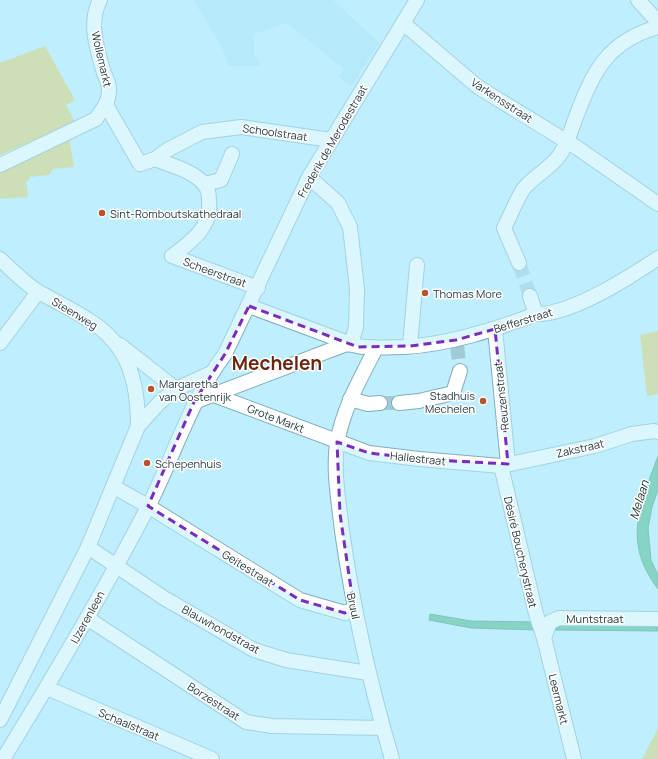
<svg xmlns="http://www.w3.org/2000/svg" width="658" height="759" viewBox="0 0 658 759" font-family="Manrope,sans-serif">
<rect width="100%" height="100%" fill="#bfeefe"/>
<path fill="#aae3f4" d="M 193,0 L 333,0 L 379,43 L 351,87 L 339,77 L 344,69 L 287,23 L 254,34 L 254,55 L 258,58 L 260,66 L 229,66 L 222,47 Z"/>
<g fill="#decc63">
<path d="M 45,46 L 75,100 L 66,105 L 75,122 L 0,155 L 0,63 Z"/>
<path d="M 69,137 L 74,167 L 53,169 L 49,175 L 30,177 L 29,180 L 25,183 L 27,186 L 28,197 L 0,199 L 0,170 Z"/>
<path d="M 658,331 L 658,394 L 647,396 L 640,335 Z"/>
<path d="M 658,728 L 658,759 L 642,759 Z"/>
</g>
<g fill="#3fb37e" stroke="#388e6b">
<path d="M 658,456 L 658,490 L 652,507 L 648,528 L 651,560 L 658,575 L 658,589 C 622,542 640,505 658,456 Z"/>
<path d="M 430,614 L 471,621 L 537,622 L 537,630 L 471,628 L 429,620 Z"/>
<path d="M 560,623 L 658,623 L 658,631 L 553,630 Z"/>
</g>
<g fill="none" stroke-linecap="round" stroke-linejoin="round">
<g stroke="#a0cad8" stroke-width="14" stroke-dasharray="14 7" stroke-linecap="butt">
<path d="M 519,263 L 530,296"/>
<path d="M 457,345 L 460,371"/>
<path d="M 380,403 L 399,403"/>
</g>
<defs>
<g id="street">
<path d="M 638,0 L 658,22"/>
<path d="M 403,23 L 478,87 L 579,149 L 658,204"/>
<path d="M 106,105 L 140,164 L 155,159 L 169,149 L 202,132 L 241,127 L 331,140"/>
<path d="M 155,159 C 170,165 194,171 204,184 C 208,188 209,195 209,201 C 212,227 191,242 172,256"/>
<path d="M 0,165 L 96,119 C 102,110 109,102 109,91 C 110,85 106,78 104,73 C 97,49 88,23 100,0"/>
<path d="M 205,184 L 221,180 L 232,154"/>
<path d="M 172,256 L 258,288"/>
<path d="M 0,259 C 12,270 25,284 39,292 C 56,302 74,310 90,321 C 129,345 138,383 138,426"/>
<path d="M 519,263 L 504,228 C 510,217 518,195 525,187 C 535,176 550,168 559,156 C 567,145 571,130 576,117 C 593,71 608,41 658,27"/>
<path d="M 530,296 L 536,314"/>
<path d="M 249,306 L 351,344 L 356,327 L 357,289 L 350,227 L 338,203 L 309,177"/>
<path d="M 495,329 L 508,464"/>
<path d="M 0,343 L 38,292"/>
<path d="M 120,345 L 176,389"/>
<path d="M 410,346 L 417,265"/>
<path d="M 376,348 C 360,379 343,409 337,443 C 333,472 339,503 342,531 C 353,608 370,684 392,759"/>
<path d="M 214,395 L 369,453 L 419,459 L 501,466 L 595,446 L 632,434 L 654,431 L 658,432"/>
<path d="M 350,399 L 368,404 L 380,403"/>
<path d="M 194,402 L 344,345 C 352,343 357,347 365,347 C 378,348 392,347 405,347 C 450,344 494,330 536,314 C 570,315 630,277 658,258"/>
<path d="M 399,403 L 419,401 L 453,393 L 460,371"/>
<path d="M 501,466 L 536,614 L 544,638 L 574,759"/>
<path d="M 114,487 L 148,506 L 300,600 L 345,613 L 354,609"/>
<path d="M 88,547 L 164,598 L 254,650 L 286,660 L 368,673"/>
<path d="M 87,618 L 246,722 L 272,726 L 383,728"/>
<path d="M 544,638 L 550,622 L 559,618 L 658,619"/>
<path d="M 47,688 L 212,759"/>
<path d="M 0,720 L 88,547 L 138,426 L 159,403 L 176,389 L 211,373"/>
<path d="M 3,759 C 54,676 103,593 148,507 C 174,456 190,401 225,354 L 309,177 L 417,0"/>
</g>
</defs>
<use href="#street" stroke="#81aebd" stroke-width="16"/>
<use href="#street" stroke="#fff" stroke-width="14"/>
</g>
<path d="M0 0H658V759H0ZM 249,306 L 358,347 L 410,346 L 456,340 L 495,329 L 508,464 L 419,459 L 369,453 L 337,442 L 340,514 L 354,609 L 345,613 L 300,600 L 148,506 L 194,402 L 225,354 Z" fill="#bfeefe" fill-opacity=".55" fill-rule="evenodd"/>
<path fill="none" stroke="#7b2cbf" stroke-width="3" stroke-dasharray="8 5" stroke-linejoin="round" d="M 249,306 L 358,347 L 410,346 L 456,340 L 495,329 L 508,464 L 419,459 L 369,453 L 337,442 L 340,514 L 354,609 L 345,613 L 300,600 L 148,506 L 194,402 L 225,354 Z"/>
<g fill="#ba522c" stroke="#fff" stroke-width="1.5">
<circle cx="102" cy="213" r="4"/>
<circle cx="425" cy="293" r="4"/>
<circle cx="151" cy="389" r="4"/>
<circle cx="483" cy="401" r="4"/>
<circle cx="147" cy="463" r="4"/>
</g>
<g text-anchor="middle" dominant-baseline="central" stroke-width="3" stroke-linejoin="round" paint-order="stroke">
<g font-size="11" fill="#26393f" stroke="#fff">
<text transform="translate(102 59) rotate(77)">Wollemarkt</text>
<text transform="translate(502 100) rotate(33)">Varkensstraat</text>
<text transform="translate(275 132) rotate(8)">Schoolstraat</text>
<text transform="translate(332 141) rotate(-60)">Frederik de Merodestraat</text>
<text transform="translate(215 272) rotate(20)">Scheerstraat</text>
<text transform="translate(75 313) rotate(31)">Steenweg</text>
<text transform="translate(523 320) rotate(-17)">Befferstraat</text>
<text transform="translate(501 396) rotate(-96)">Reuzenstraat</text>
<text transform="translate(276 418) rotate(21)">Grote Markt</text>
<text transform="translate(580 448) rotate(-13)">Zakstraat</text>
<text transform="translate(418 458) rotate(6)">Hallestraat</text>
<text transform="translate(521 552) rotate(77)">Désiré Boucherystraat</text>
<text transform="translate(248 568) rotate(32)">Geitestraat</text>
<text transform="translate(354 606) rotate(78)">Bruul</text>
<text transform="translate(87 617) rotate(-61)">IJzerenleen</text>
<text x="595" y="618">Muntstraat</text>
<text transform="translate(221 629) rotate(29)">Blauwhondstraat</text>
<text transform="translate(559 699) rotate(76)">Leermarkt</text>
<text transform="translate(214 701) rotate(33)">Borzestraat</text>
<text transform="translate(129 724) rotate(23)">Schaalstraat</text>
</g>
<g font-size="11" fill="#26393f" stroke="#fff" text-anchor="start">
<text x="110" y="213">Sint-Romboutskathedraal</text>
<text x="433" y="293">Thomas More</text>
<text x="159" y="383">Margaretha<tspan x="159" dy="13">van Oostenrijk</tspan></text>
<text x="475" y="395" text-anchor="end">Stadhuis<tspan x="475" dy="13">Mechelen</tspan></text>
<text x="155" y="463">Schepenhuis</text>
</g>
<g font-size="12" font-style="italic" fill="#193124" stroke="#fff">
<text transform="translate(639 500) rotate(-73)">Melaan</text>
</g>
<g font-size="19" font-weight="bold" fill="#67260d" stroke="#fff">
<text x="277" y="363">Mechelen</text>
</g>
</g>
</svg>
